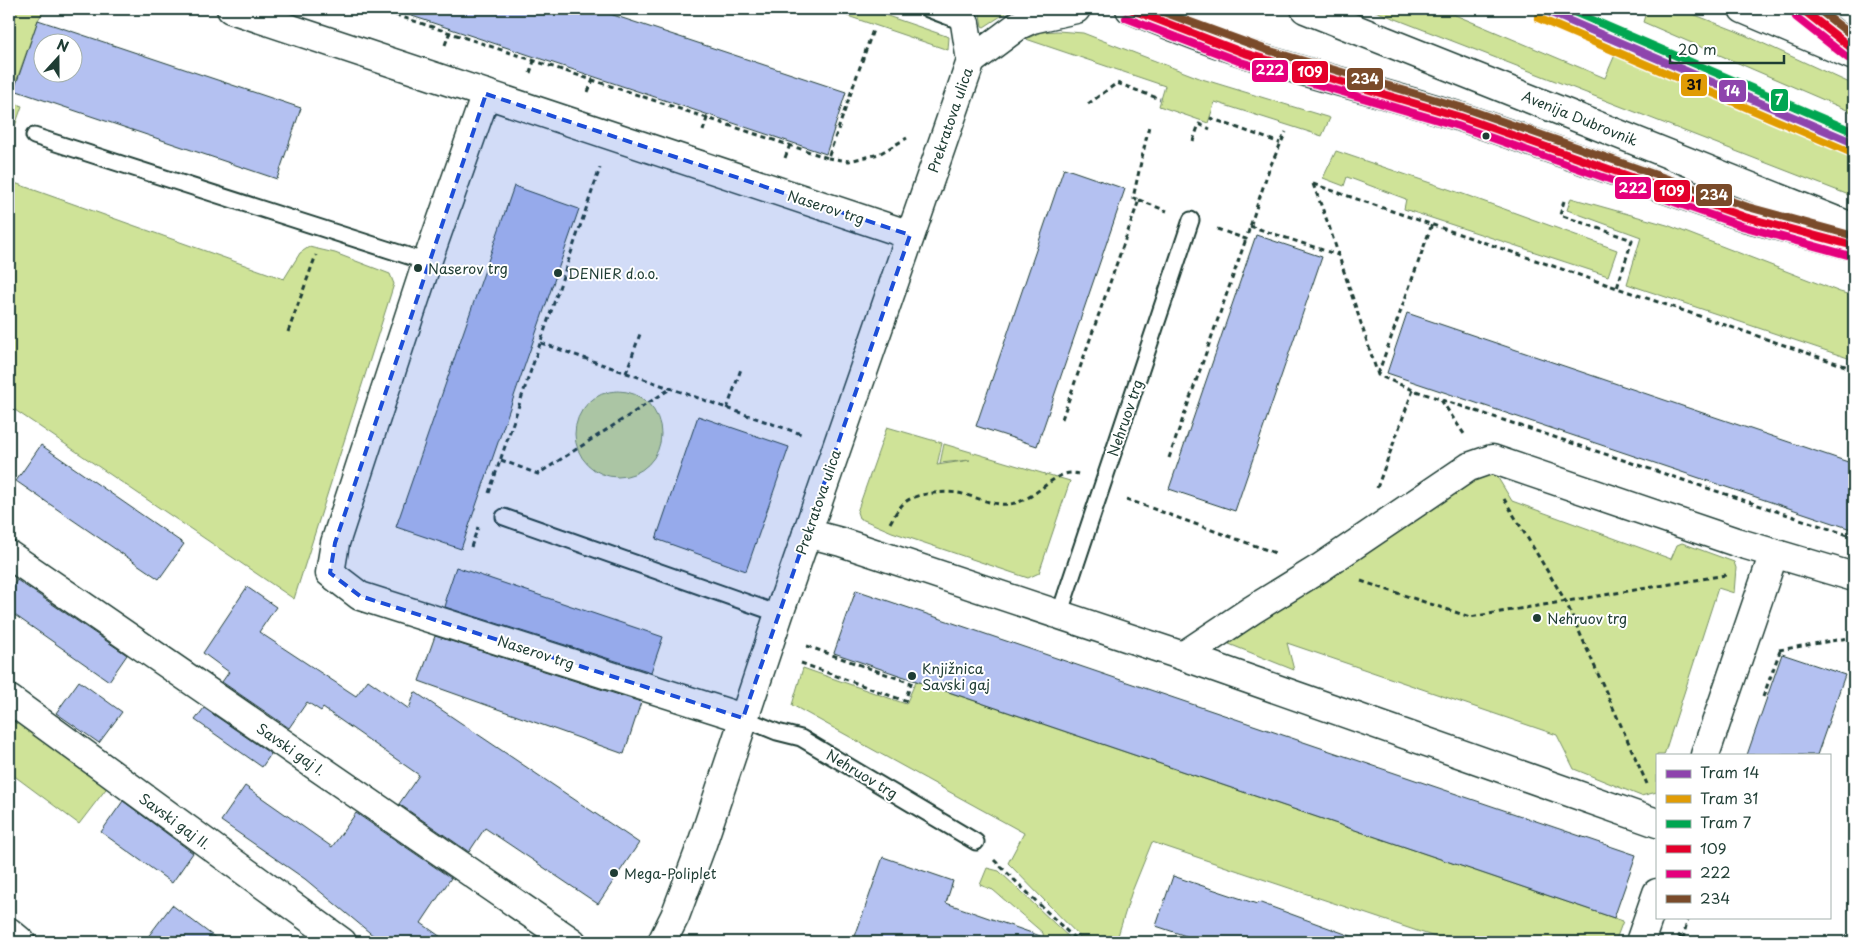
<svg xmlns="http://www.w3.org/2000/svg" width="1863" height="951" viewBox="0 0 1863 951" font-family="'Playpen Sans',sans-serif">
<rect width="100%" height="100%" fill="#fff"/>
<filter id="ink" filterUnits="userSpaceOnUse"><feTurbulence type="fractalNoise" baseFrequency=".02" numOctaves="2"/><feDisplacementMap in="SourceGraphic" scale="10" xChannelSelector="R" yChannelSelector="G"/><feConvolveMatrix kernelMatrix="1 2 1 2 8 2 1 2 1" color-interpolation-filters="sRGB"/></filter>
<g filter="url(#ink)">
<g fill="#cfe398" stroke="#779066">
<path d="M 9,9 L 45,9 L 38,20 L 16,82 L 9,79 Z"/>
<path d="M 827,9 L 867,9 L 949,37 L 948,50 Z"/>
<path d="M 979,9 L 1012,9 L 984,27 L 982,26 Z"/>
<path d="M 1370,9 L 1441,9 L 1605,78 L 1617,50 L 1854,152 L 1854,197 Z"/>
<path d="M 1647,9 L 1680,9 L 1736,31 L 1854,85 L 1854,113 L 1643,22 Z"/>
<path d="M 1058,31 L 1083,33 L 1202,79 L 1330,118 L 1322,136 L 1215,102 L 1208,123 L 1159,106 L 1165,86 L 1026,39 L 1041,32 Z"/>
<path d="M 9,101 L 22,106 L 9,143 Z"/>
<path d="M 1336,151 L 1463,194 L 1617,250 L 1608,276 L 1404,209 L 1406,199 L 1347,177 L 1344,186 L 1323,178 Z"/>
<path d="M 9,181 L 284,279 L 300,253 L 309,247 L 335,253 L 390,274 L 394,284 L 294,599 L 9,406 Z"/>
<path d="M 1571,198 L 1667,225 L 1840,292 L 1854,296 L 1854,360 L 1627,284 L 1641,237 L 1567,210 Z"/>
<circle cx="618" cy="434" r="43"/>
<path d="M 887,427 L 942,443 L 937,465 L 970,460 L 940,463 L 944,444 L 1045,474 L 1045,476 L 1046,474 L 1070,481 L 1039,573 L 1028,578 L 892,532 L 859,518 L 857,512 Z"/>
<path d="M 1495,473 L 1512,501 L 1671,559 L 1677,545 L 1682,543 L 1734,562 L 1736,568 L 1734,593 L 1718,588 L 1664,755 L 1657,755 L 1657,792 L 1641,796 L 1574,769 L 1557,735 L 1287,643 L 1294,670 L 1229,644 L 1291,599 L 1481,474 Z"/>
<path d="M 803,668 L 906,704 L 916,681 L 1623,921 L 1615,942 L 1450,942 L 1152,842 L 1131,894 L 1116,942 L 1085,942 L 1008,863 L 1024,833 L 792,705 Z"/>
<path d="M 9,714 L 109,785 L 79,824 L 9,772 Z"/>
<path d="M 987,868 L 999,871 L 1074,942 L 1044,942 L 1043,933 L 993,890 L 980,885 Z"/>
</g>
<g fill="#b4c1f1" stroke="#1f3d34" fill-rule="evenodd">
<path d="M 407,9 L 595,9 L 846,92 L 826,154 L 406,14 Z"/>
<path d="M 38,20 L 301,108 L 277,179 L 14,90 ZM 42,42 L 72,42 L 72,72 L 42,72 Z"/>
<path d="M 1064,168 L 1125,189 L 1037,446 L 976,426 Z"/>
<path d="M 514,186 L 579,209 L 461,549 L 396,527 Z"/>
<path d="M 1256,235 L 1322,257 L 1235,511 L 1169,489 Z"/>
<path d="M 1407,313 L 1854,464 L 1854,530 L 1387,373 Z"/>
<path d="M 698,416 L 789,447 L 746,571 L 656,539 Z"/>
<path d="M 41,445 L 184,544 L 159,579 L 16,481 Z"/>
<path d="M 456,567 L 663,637 L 651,672 L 445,607 L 447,600 L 445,600 Z"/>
<path d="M 17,580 L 127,655 L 109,681 L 9,611 L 9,592 Z"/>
<path d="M 247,587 L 276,607 L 259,632 L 356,696 L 368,680 L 409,709 L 415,692 L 639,843 L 598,904 L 485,828 L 469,852 L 399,804 L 419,775 L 323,708 L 321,711 L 307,702 L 289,728 L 222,682 L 229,672 L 203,653 Z"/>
<path d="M 856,590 L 1636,855 L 1614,918 L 834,653 Z"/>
<path d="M 435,636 L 641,702 L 624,754 L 419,681 Z"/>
<path d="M 1782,654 L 1845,675 L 1817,755 L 1747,755 Z"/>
<path d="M 79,681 L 122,712 L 99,743 L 56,713 Z"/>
<path d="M 204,708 L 271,754 L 262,767 L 195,720 Z"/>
<path d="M 245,786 L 332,847 L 356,813 L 451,878 L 421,923 L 448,942 L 381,942 L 305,879 L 221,821 Z"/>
<path d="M 123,801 L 193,853 L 172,883 L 101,832 Z"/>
<path d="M 883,857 L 953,881 L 946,903 L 1046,938 L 1046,942 L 853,942 Z"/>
<path d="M 1173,876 L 1257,904 L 1258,902 L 1359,939 L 1358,942 L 1204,942 L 1156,926 Z"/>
<path d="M 172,905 L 221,942 L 144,942 Z"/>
</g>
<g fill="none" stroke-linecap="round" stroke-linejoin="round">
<defs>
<g id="service">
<path d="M 928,9 L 965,23"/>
<path d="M 34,136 L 427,262"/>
<path d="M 504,517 L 779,614"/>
<path d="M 1059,615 L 1191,220"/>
<path d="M 743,718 L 777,732 L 801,738 L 976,842"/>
</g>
<g id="minor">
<path d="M 231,9 L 910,235"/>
<path d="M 486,94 L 427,262 L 335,543 L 330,573 L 360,596 L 743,718"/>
<path d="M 807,533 L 841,542 L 1183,656 L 1657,823"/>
<path d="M 9,555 L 572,942"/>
<path d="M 1183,656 L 1252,610 L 1320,568 L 1469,467 L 1492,459 L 1736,542 L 1854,577"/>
<path d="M 9,699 L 342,942"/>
<path d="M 1705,755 L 1774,553"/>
<path d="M 9,932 L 21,942"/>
<path d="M 1640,942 L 1657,893"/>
</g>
<g id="tertiary">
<path d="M 959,9 L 965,23 L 971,61"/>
<path d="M 971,61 L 1019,25 L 1032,19 L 1076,9"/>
<path d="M 662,942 L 675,916 L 702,844 L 779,614 L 971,61"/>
</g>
<g id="secondary">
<path d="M 1130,9 C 1180,30 1231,50 1283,65 C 1342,83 1402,98 1461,117 L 1745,217 L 1854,246"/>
<path d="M 1305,9 L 1854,228"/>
<path d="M 1743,9 L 1854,56"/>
<path d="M 1802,9 L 1846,43"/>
</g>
</defs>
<use href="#service" stroke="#1f3d34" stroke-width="19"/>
<use href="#minor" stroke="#1f3d34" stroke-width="31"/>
<use href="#tertiary" stroke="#1f3d34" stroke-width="31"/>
<use href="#secondary" stroke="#1f3d34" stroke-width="31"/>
<g stroke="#1f3d34" stroke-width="3" stroke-dasharray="5 4" stroke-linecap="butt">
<path d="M 378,9 L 828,158 L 873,30"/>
<path d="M 445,45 L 451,29"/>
<path d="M 530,73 L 535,58"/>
<path d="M 588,92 L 594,77"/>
<path d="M 1088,104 L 1117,83 L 1160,99"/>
<path d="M 1210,118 L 1280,143"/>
<path d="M 703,131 L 708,115"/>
<path d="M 1193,141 L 1199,124 L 1210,129"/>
<path d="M 785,158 L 791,142"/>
<path d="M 828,158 L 849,161 L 879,154 L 907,138"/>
<path d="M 1313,184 L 1329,226 L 1378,375 L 1413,390 L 1854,537"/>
<path d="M 1313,184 L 1854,369"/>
<path d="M 1139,200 L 1167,211"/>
<path d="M 1564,201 L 1560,215 L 1632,240 L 1617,288"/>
<path d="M 1250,226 L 1338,255"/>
<path d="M 1217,229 L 1246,239 L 1269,169 L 1286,132"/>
<path d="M 288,332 L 316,255"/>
<path d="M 541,343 L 804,435"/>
<path d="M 626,373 L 640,334"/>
<path d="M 1378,374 L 1432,224"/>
<path d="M 1441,400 L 1464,434"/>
<path d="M 727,409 L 741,369"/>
<path d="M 1062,419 L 1139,200 L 1133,198 L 1149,126"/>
<path d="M 1169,458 L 1246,239"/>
<path d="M 501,460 L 538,474 L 670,389"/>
<path d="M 1377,488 L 1413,390"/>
<path d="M 489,493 L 600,168"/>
<path d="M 1126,499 L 1278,554"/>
<path d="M 1504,499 L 1566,602 L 1647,784"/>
<path d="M 890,523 C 894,516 898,509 903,504 C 913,493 944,491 958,493 C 975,496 992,506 1010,504 C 1038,501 1054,467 1078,474"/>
<path d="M 471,547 L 478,527"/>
<path d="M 1361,581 L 1470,617 L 1726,575"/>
<path d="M 807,646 L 911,683"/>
<path d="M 1779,650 L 1854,637"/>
<path d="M 801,663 L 905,701 L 912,680"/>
<path d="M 1763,697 L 1780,651"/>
<path d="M 994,860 L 1078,942"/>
<path d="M 1678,935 L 1686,942"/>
<path d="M 1683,939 L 1688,917"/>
</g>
<use href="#service" stroke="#fff" stroke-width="15"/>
<use href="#minor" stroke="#fff" stroke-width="28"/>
<use href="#tertiary" stroke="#fff" stroke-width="28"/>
<use href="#secondary" stroke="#fff" stroke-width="28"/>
<defs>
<g id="bus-1">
<path d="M 1130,9 L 1244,53 L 1461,117 L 1745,217 L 1854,246"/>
<path d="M 1802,9 L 1854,50"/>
</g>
<g id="bus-2">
<path d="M 1796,17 L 1848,58"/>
<path d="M 1126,18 L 1241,62 L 1458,126 L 1742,226 L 1851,256"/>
</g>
<g id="bus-3">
<path d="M 1155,9 L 1267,50 L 1464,108 L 1748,207 L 1854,236"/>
<path d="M 1818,9 L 1854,37"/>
</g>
</defs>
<use href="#bus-1" stroke="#fff" stroke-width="11"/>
<use href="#bus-2" stroke="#fff" stroke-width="11"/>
<use href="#bus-3" stroke="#fff" stroke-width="11"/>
<use href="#bus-1" stroke="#e4002b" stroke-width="8"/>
<use href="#bus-2" stroke="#e5007d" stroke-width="8"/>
<use href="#bus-3" stroke="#7a4b2a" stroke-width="8"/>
<defs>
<path id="tram-1" d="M 1542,9 L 1854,143"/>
<path id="tram-2" d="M 1538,18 L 1850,152"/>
<path id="tram-3" d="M 1567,9 L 1854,132"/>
</defs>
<use href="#tram-1" stroke="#fff" stroke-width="11"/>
<use href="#tram-2" stroke="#fff" stroke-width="11"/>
<use href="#tram-3" stroke="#fff" stroke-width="11"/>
<use href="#tram-1" stroke="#8e44ad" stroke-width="8"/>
<use href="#tram-2" stroke="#e19c05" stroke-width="8"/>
<use href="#tram-3" stroke="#00a651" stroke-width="8"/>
</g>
</g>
<path fill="#1d4ed8" fill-opacity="0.2" stroke="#1d4ed8" stroke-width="4" stroke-dasharray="10 6" stroke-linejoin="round" d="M 486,94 L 910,235 L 743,718 L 360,596 L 330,573 L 335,543 Z"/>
<g fill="#1f3d34" stroke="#fff" stroke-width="2">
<circle cx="1486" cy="136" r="4.5"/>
<circle cx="418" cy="268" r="5"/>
<circle cx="558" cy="273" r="5"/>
<circle cx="1537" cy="618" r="5"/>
<circle cx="912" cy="676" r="5"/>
<circle cx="614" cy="873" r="5"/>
</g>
<g text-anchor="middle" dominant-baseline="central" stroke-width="4" stroke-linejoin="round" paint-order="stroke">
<g font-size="14" fill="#1f3d34" stroke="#fff">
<text transform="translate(1580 118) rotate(22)">Avenija Dubrovnik</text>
<text transform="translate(950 120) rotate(-71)">Prekratova ulica</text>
<text transform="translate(826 207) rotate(18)">Naserov trg</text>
<text transform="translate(1125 418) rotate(-71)">Nehruov trg</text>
<text transform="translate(818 502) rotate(-71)">Prekratova ulica</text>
<text transform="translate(536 652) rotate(18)">Naserov trg</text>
<text transform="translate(291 749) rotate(35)">Savski gaj I.</text>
<text transform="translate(862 774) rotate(31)">Nehruov trg</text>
<text transform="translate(175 821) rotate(36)">Savski gaj II.</text>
</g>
<g font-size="14" fill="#1f3d34" stroke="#fff" text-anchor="start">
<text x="428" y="268">Naserov trg</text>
<text x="568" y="273">DENIER d.o.o.</text>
<text x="1547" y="618">Nehruov trg</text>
<text x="922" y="668">Knjižnica<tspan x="922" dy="16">Savski gaj</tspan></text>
<text x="624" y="873">Mega-Poliplet</text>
</g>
</g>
<g stroke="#fff" stroke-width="2">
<rect x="1251" y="59" width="38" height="24" rx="5" fill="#e5007d"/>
<rect x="1291" y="60" width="38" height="24" rx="5" fill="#e4002b"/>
<rect x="1346" y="67" width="38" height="24" rx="5" fill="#7a4b2a"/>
<rect x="1680" y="73" width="28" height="24" rx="5" fill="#e19c05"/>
<rect x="1718" y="79" width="29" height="24" rx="5" fill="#8e44ad"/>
<rect x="1770" y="88" width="19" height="24" rx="5" fill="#00a651"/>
<rect x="1614" y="176" width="38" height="24" rx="5" fill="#e5007d"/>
<rect x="1653" y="179" width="38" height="24" rx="5" fill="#e4002b"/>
<rect x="1695" y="183" width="38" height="24" rx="5" fill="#7a4b2a"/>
</g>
<g font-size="14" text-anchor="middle" font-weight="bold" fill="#fff">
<text x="1270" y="75">222</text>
<text x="1310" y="77">109</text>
<text x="1365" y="84">234</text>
<text x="1732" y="96">14</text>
<text x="1779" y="105">7</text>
<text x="1633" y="193">222</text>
<text x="1672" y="196">109</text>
<text x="1714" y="200">234</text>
</g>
<g font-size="14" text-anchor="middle" font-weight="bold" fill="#111">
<text x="1694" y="90">31</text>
</g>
<rect width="1863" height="951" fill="none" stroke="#fff" stroke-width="30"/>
<rect x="15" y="15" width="1833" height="921" fill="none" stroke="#1f3d34" stroke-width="2" filter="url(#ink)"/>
<rect x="1656" y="754" width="175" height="165" fill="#ffffff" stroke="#a5b1ae"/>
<rect x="1666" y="770" width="25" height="8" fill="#8e44ad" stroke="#a5b1ae"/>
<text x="1700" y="778" font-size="15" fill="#1f3d34">Tram 14</text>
<rect x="1666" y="795" width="25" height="8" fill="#e19c05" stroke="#a5b1ae"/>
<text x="1700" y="804" font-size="15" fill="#1f3d34">Tram 31</text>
<rect x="1666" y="820" width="25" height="8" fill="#00a651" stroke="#a5b1ae"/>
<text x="1700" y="828" font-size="15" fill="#1f3d34">Tram 7</text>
<rect x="1666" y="845" width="25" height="8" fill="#e4002b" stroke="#a5b1ae"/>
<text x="1700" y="854" font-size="15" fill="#1f3d34">109</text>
<rect x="1666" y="870" width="25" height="8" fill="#e5007d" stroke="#a5b1ae"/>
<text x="1700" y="878" font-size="15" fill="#1f3d34">222</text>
<rect x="1666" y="895" width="25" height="8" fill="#7a4b2a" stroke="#a5b1ae"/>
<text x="1700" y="904" font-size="15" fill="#1f3d34">234</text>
<g transform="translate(58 58) rotate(21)"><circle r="24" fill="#ffffff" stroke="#a5b1ae"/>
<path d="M0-4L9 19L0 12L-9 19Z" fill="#1f3d34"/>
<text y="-8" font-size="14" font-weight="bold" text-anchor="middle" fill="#1f3d34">N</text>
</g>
<path d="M1670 55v8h114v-8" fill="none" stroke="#1f3d34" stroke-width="2.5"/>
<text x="1678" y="55" font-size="15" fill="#1f3d34" stroke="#ffffff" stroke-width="4" paint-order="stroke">20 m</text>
</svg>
